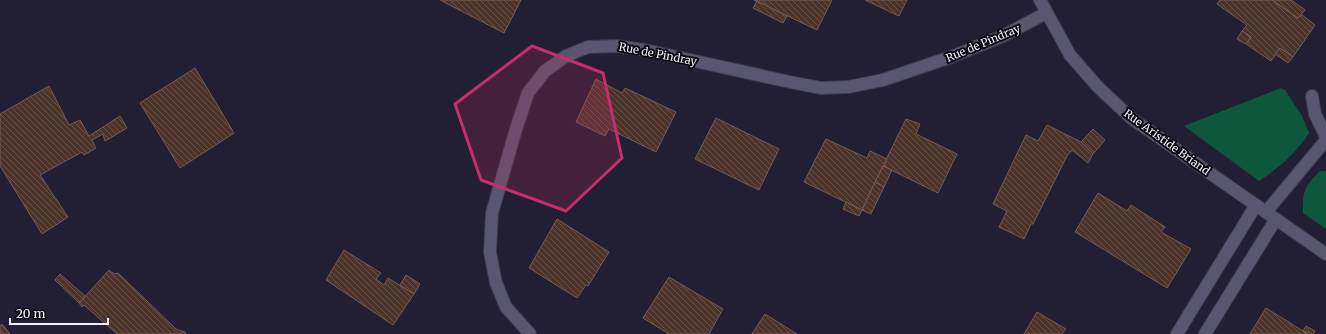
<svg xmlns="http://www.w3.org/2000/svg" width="1326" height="334" viewBox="0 0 1326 334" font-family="Merriweather,serif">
<defs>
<pattern id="building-back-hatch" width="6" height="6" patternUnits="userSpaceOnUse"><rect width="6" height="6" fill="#4c332a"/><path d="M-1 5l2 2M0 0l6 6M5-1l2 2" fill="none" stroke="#66514a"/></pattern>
</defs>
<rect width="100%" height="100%" fill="#221e33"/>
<g fill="#0d583c">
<path d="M 1281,88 L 1285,90 L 1302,116 L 1309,133 C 1296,153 1279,168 1259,181 L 1184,126 Z"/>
<path d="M 1320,171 L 1326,171 L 1326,229 L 1303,213 C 1302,191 1305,186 1320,171 Z"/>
</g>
<g fill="url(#building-back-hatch)" stroke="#775c52">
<path d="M 440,0 L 521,0 L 504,33 Z"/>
<path d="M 754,0 L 832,0 L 817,30 Z"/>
<path d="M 865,0 L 907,0 L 899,16 Z"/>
<path d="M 1220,0 L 1272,0 L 1298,18 L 1301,14 L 1315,25 L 1293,57 L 1280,48 L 1271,61 L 1246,44 L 1251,37 L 1242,31 L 1247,25 L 1217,4 Z"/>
<path d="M 1272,0 L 1291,0 L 1305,10 L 1298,18 Z"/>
<path d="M 757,1 L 787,16 L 783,23 L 753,8 Z"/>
<path d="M 1242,31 L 1251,37 L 1246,44 L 1237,39 Z"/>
<path d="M 1280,48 L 1293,57 L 1288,63 L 1275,54 Z"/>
<path d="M 195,68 L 234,133 L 180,168 L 140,103 Z"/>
<path d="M 596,79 L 622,93 L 625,88 L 676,112 L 656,152 L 609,129 L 605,136 L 576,122 Z"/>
<path d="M 49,86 L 69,125 L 80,120 L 89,136 L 120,116 L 127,128 L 105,141 L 103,134 L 92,140 L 96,148 L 84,155 L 82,152 L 40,175 L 68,217 L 42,234 L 0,166 L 0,114 Z"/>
<path d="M 716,118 L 779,149 L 759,190 L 695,159 Z"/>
<path d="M 906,119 L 920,124 L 916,134 L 957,154 L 938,193 L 883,166 Z"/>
<path d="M 1047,125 L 1081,142 L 1093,154 L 1088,163 L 1072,150 L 1067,156 L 1033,224 L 1031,224 L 1024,239 L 999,227 L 1007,211 L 993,204 L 1026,135 L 1038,141 Z"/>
<path d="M 1093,129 L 1105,140 L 1093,154 L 1081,142 Z"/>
<path d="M 826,139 L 867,158 L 870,151 L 887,159 L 862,210 L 804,182 Z"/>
<path d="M 883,166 L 892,170 L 884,187 L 875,182 Z"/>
<path d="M 875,182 L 884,187 L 871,214 L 862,210 Z"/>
<path d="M 1098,193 L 1127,211 L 1131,205 L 1165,227 L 1161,232 L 1191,249 L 1167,288 L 1075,232 Z"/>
<path d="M 846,202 L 862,210 L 859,216 L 843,209 Z"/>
<path d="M 557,219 L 609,252 L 588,286 L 586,285 L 577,298 L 529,268 Z"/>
<path d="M 344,250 L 381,273 L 376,279 L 384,285 L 388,278 L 414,294 L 393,325 L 326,280 Z"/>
<path d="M 109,270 L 114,274 L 118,273 L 176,329 L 185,332 L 186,334 L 117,334 L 84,305 L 82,307 L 79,303 Z"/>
<path d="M 60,274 L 85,296 L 79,303 L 55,280 Z"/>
<path d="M 406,275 L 420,284 L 414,294 L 400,285 Z"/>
<path d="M 669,277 L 723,309 L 709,334 L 669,334 L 643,318 Z"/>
<path d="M 1266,308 L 1303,331 L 1308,334 L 1250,334 Z"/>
<path d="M 1037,312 L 1066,329 L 1062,334 L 1024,334 Z"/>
<path d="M 765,314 L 797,334 L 752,334 Z"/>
<path d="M 2,324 L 10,334 L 0,334 L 0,326 Z"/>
<path d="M 1306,326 L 1315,331 L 1313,334 L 1303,331 Z"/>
</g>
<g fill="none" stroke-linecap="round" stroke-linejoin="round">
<defs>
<g id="lane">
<path d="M 1177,334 L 1256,205"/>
<path d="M 1205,334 L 1276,219"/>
</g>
<g id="street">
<path d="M 1312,96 L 1315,114 L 1326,137"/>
<path d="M 1266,212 L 1326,140"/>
<path d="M 530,334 L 506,307 L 496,283 L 490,252 L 492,213 L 516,129 L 528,93 L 545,71 L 566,56 L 588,47 L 616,46 L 645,50 L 790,82 L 821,88 L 848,87 L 883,80 L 951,57 L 1003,36 L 1046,13"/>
</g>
<path id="secondary" d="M 1040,0 L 1070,55 L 1098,87 L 1131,118 L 1326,254"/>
</defs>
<use href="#lane" stroke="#3d3a4c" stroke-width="14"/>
<use href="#street" stroke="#3d3a4c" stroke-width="14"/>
<use href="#secondary" stroke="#3d3a4c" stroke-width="14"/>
<use href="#lane" stroke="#59566f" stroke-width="12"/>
<use href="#street" stroke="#59566f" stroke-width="12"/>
<use href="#secondary" stroke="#59566f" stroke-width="12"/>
</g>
<path fill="#c62d6b" fill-opacity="0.2" stroke="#c62d6b" stroke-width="3" stroke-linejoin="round" d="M 532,46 L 603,73 L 622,158 L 566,211 L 481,180 L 455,104 Z"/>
<g text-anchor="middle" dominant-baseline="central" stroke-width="4" stroke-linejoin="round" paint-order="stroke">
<g font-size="11" fill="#efedfc" stroke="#0b0a13">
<text transform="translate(983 43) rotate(-23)">Rue de Pindray</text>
<text transform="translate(658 54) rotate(11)">Rue de Pindray</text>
<text transform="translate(1167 142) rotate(36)">Rue Aristide Briand</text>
</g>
</g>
<path d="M10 318v6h98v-6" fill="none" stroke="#efedfc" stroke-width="2"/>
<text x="16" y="318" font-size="12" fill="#efedfc" stroke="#0b0a13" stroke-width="3" paint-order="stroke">20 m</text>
</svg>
